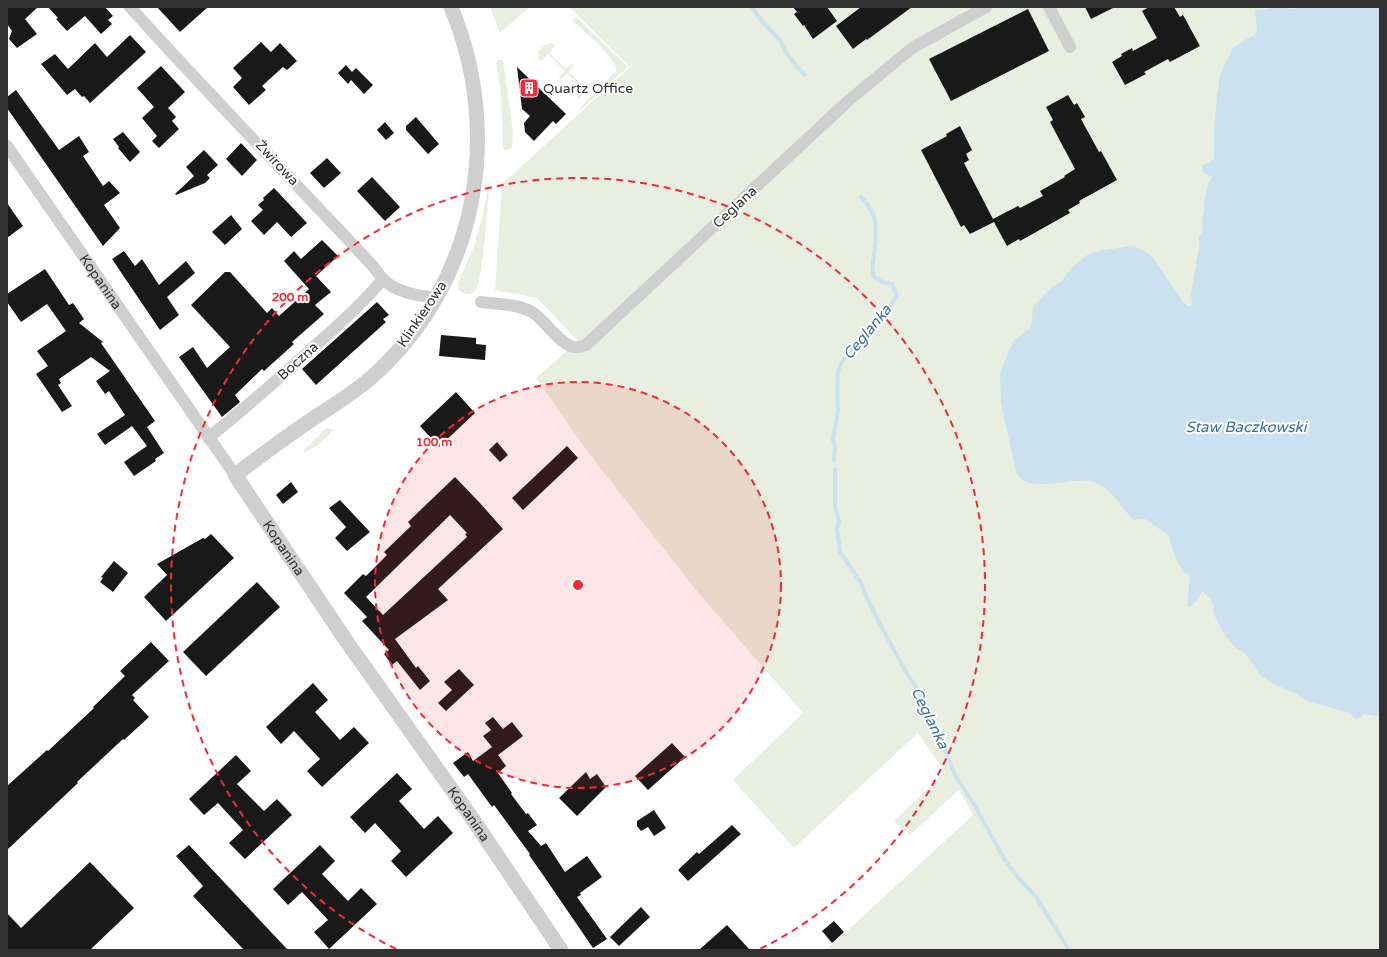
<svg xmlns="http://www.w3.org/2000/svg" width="1387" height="957" viewBox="0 0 1387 957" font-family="'Varela Round',sans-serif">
<rect width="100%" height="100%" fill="#fff"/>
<g fill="#e8efe0">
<path d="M 490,7 L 530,7 L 500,33 Z"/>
<path d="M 569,7 L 1380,7 L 1380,950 L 826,950 L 973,815 L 959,790 L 910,835 L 894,821 L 945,772 L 918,733 L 794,848 L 733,780 L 803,713 L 696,590 L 588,452 L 536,378 L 578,341 L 537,298 L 495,290 L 502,184 L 630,67 Z"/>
<path d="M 576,17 L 628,67 L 578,112 L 580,108 L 616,71 C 616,56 583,31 572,20 Z"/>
<path d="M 551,43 L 556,45 L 549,53 L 566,69 L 572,64 L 574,64 L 569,72 L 585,88 L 593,81 L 595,83 L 579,99 L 577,97 L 584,90 L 567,73 L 561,79 L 560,79 L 559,77 L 565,71 L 548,54 L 541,61 L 538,59 L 539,51 L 546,44 Z"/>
<path d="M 498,60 L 503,60 L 513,132 L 512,148 L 507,150 L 503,149 L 501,95 L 496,63 Z"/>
<path d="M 488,186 L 489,186 C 488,202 483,282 475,291 C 470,296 463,294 459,290 L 458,283 L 474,246 L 483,215 Z"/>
<path d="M 326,428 L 332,429 L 333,431 L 321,443 L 304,453 L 303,451 Z"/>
</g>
<path fill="#cbe1f0" d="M 1272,7 C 1282,7 1293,11 1302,7 L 1380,7 L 1380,718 L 1378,716 L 1363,714 L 1358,719 L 1354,718 L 1347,712 L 1339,710 L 1307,701 L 1294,693 L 1270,682 L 1260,675 L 1245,653 L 1236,648 L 1225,636 L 1216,619 L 1213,611 L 1214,607 L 1210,598 L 1202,591 C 1199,598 1195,605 1187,607 L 1190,578 L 1188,574 L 1183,572 L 1177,561 L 1168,535 L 1145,519 L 1133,520 C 1121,507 1112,488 1094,482 C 1071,475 1029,497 1016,472 L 1001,403 L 1000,373 L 1006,357 L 1014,340 L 1030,328 L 1032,320 L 1033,308 L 1037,302 L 1053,286 L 1061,282 L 1071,268 L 1087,255 L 1102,250 L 1134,246 L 1146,252 L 1154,259 L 1183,302 L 1187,305 L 1190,306 L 1192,304 L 1191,294 L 1199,248 L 1199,236 L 1202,232 L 1203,227 L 1202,223 L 1204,209 L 1204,202 L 1208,183 L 1212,178 L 1211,176 L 1204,174 L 1202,171 L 1203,165 L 1210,162 L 1214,158 L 1214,129 L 1217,96 L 1220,75 L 1232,49 L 1243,41 L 1255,35 L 1257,31 L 1255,11 C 1260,8 1267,11 1272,7 Z"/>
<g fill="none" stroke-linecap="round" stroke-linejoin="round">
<g stroke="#cbe1f0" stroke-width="4">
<path d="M 752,7 L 761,20 L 779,39 L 785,51 L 794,63 L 805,75"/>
<path d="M 834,460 L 835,446 L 833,440 L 838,410 L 837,392 L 838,372 L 840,365 L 847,354 L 885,314 L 897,295 L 892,284 L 882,282 L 874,277 C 871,269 873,263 874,255 C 877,232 879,214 861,197"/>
<path d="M 835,469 L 835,506 L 839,521 L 837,529 L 840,552 L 861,583 L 871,607 L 906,672 L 927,705 L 955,775 L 975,806 L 1003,857 L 1015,874 L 1036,897 L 1069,950"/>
</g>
</g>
<g fill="#191919" fill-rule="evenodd">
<path d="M 7,7 L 38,7 L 25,19 L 37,34 L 17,48 L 9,39 L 12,31 L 7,24 Z"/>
<path d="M 48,7 L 105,7 L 113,16 L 108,20 L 112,24 L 101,34 L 85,16 L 67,31 L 56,19 L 58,18 Z"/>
<path d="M 157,7 L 208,7 L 180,32 Z"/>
<path d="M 793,7 L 827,7 L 837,21 L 813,39 L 804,25 L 803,26 L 794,14 L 797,12 Z"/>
<path d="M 861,7 L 912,7 L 867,40 L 866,39 L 853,49 L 836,26 Z"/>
<path d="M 1085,7 L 1115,7 L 1091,19 Z"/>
<path d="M 1149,7 L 1174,7 L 1180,17 L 1183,15 L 1200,46 L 1170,62 L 1168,59 L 1144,72 L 1146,74 L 1125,85 L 1112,62 L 1122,56 L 1121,54 L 1132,48 L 1133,51 L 1157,38 L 1142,11 Z"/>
<path d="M 1028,9 L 1049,51 L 951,101 L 929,59 Z"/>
<path d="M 130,35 L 146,52 L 90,103 L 84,96 L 82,97 L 75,89 L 67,95 L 41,64 L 55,54 L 68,69 L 95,43 L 107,57 Z"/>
<path d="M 261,42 L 271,52 L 280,43 L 297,61 L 287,70 L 283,67 L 262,86 L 266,90 L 249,105 L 233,87 L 242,78 L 233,68 Z"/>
<path d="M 346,65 L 352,72 L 356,68 L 373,85 L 364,94 L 351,80 L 348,84 L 338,73 Z"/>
<path d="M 161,66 L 185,92 L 168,108 L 176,117 L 172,121 L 179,129 L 159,148 L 152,141 L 157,136 L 142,118 L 154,107 L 137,88 Z"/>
<path d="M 517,67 L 566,114 L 556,124 L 553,121 L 534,141 L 525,132 L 524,123 L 530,116 L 522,109 Z"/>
<path d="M 16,90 L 59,150 L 79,136 L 89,152 L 83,156 L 103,186 L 109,181 L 120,193 L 104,205 L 120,228 L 103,246 L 7,108 L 7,97 Z"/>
<path d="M 1068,95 L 1074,105 L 1077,103 L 1085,117 L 1081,119 L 1099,152 L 1101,151 L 1117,180 L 1079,201 L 1080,203 L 1068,210 L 1070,213 L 1020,241 L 1019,239 L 1007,246 L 994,222 L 970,234 L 964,225 L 961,227 L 921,150 L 947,136 L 946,134 L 960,126 L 972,150 L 966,154 L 969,160 L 964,163 L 993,219 L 1018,206 L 1020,208 L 1043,196 L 1040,191 L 1065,177 L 1064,176 L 1075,169 L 1050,122 L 1053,120 L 1046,107 Z"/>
<path d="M 416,117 L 439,144 L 428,154 L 406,130 L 406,126 Z"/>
<path d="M 385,122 L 394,133 L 386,140 L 377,130 Z"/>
<path d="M 123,132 L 140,152 L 130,162 L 118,148 L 119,147 L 113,139 Z"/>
<path d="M 241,143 L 257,160 L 242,176 L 226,159 Z"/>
<path d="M 204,150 L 218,165 L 207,175 L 210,178 L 205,183 L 176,195 L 175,194 L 194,176 L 186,167 Z"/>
<path d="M 327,158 L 341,173 L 324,188 L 310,173 Z"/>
<path d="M 372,177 L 400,207 L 385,221 L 357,191 Z"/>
<path d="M 274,188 L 307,223 L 291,237 L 277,222 L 264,235 L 251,221 L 263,210 L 258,205 L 264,200 L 263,198 Z"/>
<path d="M 7,203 L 23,226 L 7,238 Z"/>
<path d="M 231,215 L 242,229 L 225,245 L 212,232 Z"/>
<path d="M 322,240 L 338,256 L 316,276 L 331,292 L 315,305 L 324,314 L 292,342 L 294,344 L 264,371 L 262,369 L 235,395 L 240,402 L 222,417 L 179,357 L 193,347 L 207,368 L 230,347 L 191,305 L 225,272 L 230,272 L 267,313 L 272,308 L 279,316 L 309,289 L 284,261 L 294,251 L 301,259 Z"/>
<path d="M 124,251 L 135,266 L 142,259 L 159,285 L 186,261 L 195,273 L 167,297 L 179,315 L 160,330 L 112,259 Z"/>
<path d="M 45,269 L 69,305 L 73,303 L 84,319 L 79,323 L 103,342 L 101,343 L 155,421 L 147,427 L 164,453 L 155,459 L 156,461 L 134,476 L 124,462 L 147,446 L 132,426 L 105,445 L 97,434 L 125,415 L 109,391 L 105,394 L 96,381 L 110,371 L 91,357 L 59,379 L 61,383 L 58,385 L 72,406 L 62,412 L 36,374 L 48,366 L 37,351 L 66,331 L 47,304 L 21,322 L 7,302 L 7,294 Z"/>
<path d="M 377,302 L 389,315 L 383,319 L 386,322 L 316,385 L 302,369 Z"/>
<path d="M 441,335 L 476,338 L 476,344 L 486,345 L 485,360 L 439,356 Z"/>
<path d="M 456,392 L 475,413 L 439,447 L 420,426 Z"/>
<path d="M 497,442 L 508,455 L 500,462 L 489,450 Z"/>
<path d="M 567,446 L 578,458 L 523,510 L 512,498 Z"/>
<path d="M 455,477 L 479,502 L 503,529 L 438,589 L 448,600 L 395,639 L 416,668 L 418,666 L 430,681 L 420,690 L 397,661 L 392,665 L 384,654 L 389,650 L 362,621 L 367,617 L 344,593 L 363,574 L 366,576 L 387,555 L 384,552 L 411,526 L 408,522 ZM 450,515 L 467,533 L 465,534 L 467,537 L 383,615 L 366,597 Z"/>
<path d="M 291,482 L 298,492 L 283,504 L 276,495 Z"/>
<path d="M 340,500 L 370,532 L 347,551 L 335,538 L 346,527 L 329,508 Z"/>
<path d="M 211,534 L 234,558 L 166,621 L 144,597 L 167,575 L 157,564 L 203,538 L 205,539 Z"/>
<path d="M 114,561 L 128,573 L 113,592 L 100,582 L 103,578 L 101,577 Z"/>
<path d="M 257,582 L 280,607 L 206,676 L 183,652 Z"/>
<path d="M 151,642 L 169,661 L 132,695 L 135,698 L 133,700 L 149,717 L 124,740 L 123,739 L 77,782 L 78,783 L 7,850 L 7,786 L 47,750 L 48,751 L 94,708 L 93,707 L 125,676 L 120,671 Z"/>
<path d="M 459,669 L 474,685 L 446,711 L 438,703 L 452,690 L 444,682 Z"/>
<path d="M 313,683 L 328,700 L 315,712 L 340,740 L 354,727 L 369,743 L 322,787 L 307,771 L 320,759 L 294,731 L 281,744 L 266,727 Z"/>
<path d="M 493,717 L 503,729 L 512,722 L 523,736 L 498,755 L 506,766 L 498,773 L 512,793 L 511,794 L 526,814 L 528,813 L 537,825 L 528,831 L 541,846 L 546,843 L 565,872 L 587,856 L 602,877 L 580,893 L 581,895 L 577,897 L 607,939 L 593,948 L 543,875 L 529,855 L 530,854 L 494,805 L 492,807 L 468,774 L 464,777 L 453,763 L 468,752 L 473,761 L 492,747 L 483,736 L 491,730 L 485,723 Z"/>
<path d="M 672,743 L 685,757 L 648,790 L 635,776 Z"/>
<path d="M 236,755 L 251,771 L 237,784 L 264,811 L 277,799 L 292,815 L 245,859 L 229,843 L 243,830 L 218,803 L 204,815 L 189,799 Z"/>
<path d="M 586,772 L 590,779 L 597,774 L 606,787 L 577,816 L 559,798 Z"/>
<path d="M 397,773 L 412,789 L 399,801 L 424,829 L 438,816 L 453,833 L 406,877 L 391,861 L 401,851 L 375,823 L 365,833 L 350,817 Z"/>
<path d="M 654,810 L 666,828 L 654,836 L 648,827 L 641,831 L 637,826 L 637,821 Z"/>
<path d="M 732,825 L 741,834 L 688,881 L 678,870 L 697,852 L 699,854 Z"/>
<path d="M 189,845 L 288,950 L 244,950 L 193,896 L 203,886 L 176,856 Z"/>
<path d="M 320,845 L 335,861 L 322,874 L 348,901 L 361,888 L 377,904 L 329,949 L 314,932 L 328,920 L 302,892 L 288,905 L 273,889 Z"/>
<path d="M 90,862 L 134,908 L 90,950 L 7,950 L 7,913 L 21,928 Z"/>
<path d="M 641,907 L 650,917 L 619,946 L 610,937 Z"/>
<path d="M 834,921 L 844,932 L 832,943 L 822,931 Z"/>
<path d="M 727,925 L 750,950 L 699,950 Z"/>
</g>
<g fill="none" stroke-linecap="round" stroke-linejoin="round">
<g stroke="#cfcfcf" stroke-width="12">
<path d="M 130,7 C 209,95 292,179 372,265 C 376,270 379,275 384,280 C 397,293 418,295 436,298"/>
<path d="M 1049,7 L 1070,47"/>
<path id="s1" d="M 7,146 L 235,475"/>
<path d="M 481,302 C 496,304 518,304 532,312 C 546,321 560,345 574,347 C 578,348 583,346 586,345 L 847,102 L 912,48 L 986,7"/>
<path d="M 208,438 C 241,412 272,384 304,356 C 331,331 359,308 383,279"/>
</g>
<path stroke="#cfcfcf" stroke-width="15" id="s2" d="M 451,7 C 504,135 477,283 373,376 C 353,394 330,407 308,422 C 283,439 259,457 235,475 L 347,642 L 472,818 L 561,950"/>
</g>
<circle cx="578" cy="585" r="203" fill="#f32a35" fill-opacity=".12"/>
<g fill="none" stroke="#f32a35" stroke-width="2" stroke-dasharray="7 5">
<circle cx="578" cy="585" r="203"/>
<path d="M396 949A407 407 0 1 1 760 949"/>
</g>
<defs>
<symbol id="building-square" viewBox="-11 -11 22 22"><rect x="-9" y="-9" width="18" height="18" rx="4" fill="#f32a35" stroke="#fff"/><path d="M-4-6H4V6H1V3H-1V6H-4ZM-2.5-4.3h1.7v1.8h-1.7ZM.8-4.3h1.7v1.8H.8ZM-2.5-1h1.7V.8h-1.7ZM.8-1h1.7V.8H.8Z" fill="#fff"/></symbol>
</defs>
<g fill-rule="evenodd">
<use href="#building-square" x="518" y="77" width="22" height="22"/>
</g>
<g text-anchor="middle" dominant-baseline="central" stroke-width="4" stroke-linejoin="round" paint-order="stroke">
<g font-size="14" fill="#323232" stroke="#fff" text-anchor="start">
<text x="543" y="88">Quartz Office</text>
</g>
<g font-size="14" fill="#323232" stroke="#fff">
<text transform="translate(277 163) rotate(47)">Żwirowa</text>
<text transform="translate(735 207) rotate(-43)">Ceglana</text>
<text stroke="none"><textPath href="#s1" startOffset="165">Kopanina</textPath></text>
<text transform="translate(422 314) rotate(-56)">Klinkierowa</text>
<text transform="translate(298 361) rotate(-42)">Boczna</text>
<text stroke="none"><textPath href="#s2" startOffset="660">Kopanina</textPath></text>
<text stroke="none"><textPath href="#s2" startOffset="984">Kopanina</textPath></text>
</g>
<g font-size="15" font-style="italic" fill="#38739c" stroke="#fff">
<text transform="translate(867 332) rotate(-50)">Ceglanka</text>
<text x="1246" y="427">Staw Baczkowski</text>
<text transform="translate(930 718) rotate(64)">Ceglanka</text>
</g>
</g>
<circle cx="578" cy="585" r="6" fill="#f32a35" stroke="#fff" stroke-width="2"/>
<g font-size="12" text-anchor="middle" font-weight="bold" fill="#f32a35" stroke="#fff" stroke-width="4" stroke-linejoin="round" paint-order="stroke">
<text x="290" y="301">200 m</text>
<text x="434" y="446">100 m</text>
</g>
<rect width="1387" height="957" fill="none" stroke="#323232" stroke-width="16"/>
</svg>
